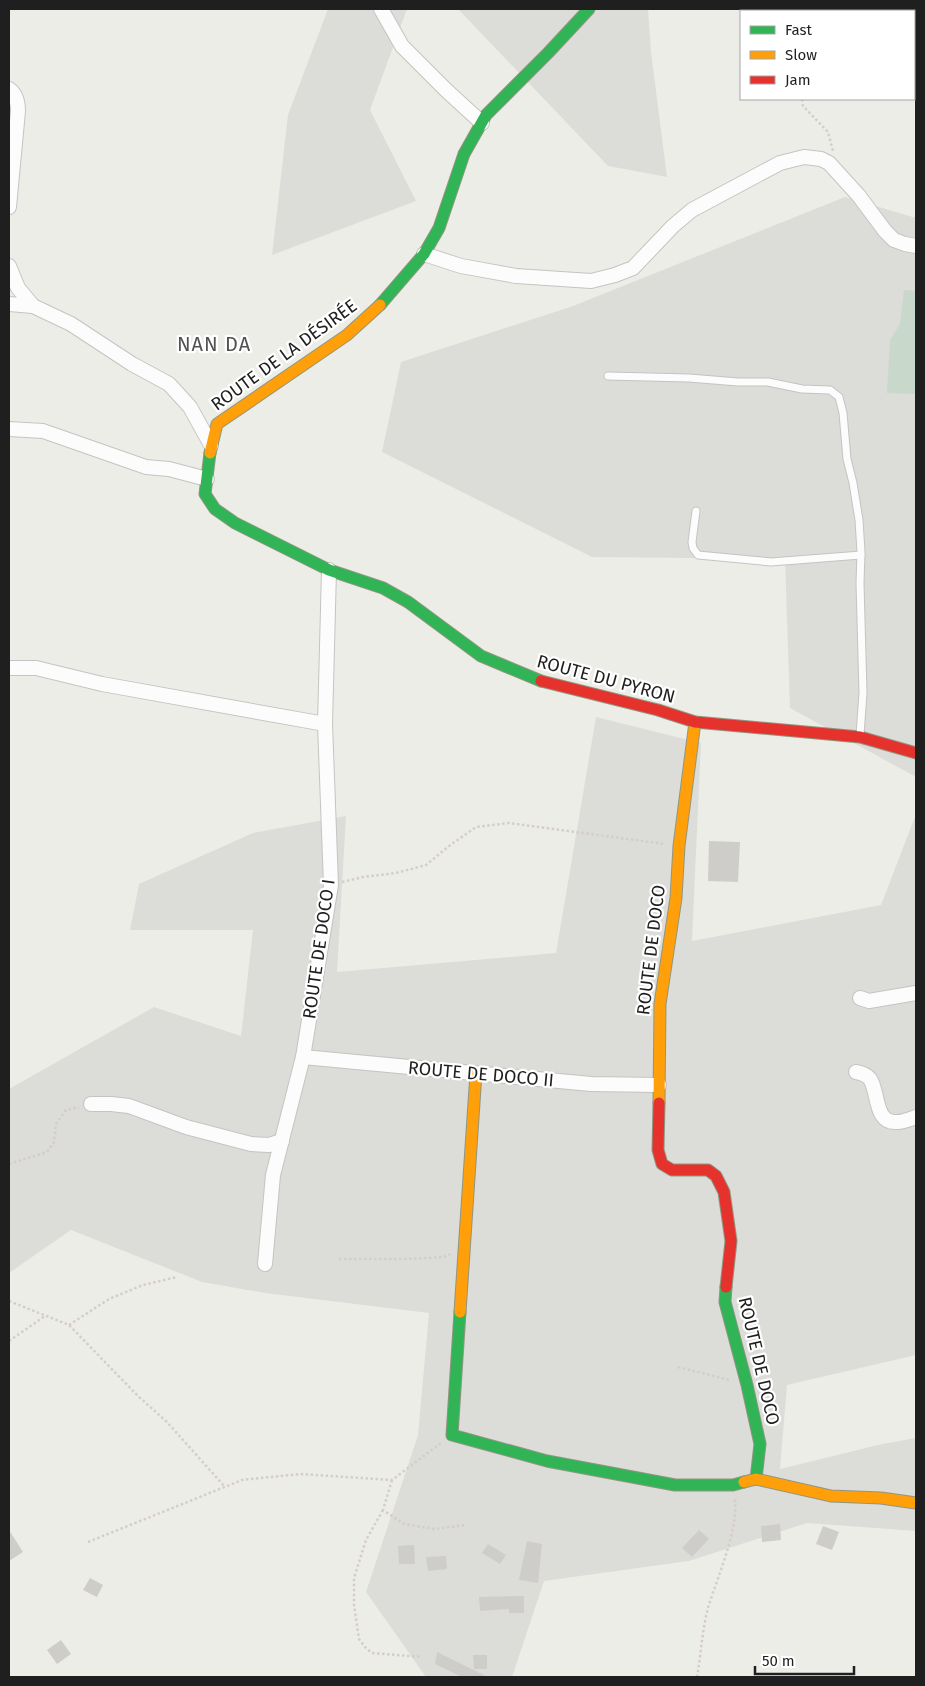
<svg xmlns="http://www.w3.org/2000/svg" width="925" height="1686" viewBox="0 0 925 1686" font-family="'Fira Sans',sans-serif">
<rect width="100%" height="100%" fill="#edede8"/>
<g fill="#dcdcd9">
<path d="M 328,9 L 407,9 L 370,110 L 416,201 L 272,255 L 288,115 Z"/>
<path d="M 458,9 L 648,9 L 651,52 L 667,177 L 608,166 Z"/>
<path d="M 845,197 L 916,218 L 916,777 L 790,708 L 785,559 L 592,557 L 382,452 L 401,362 L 573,306 Z"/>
<path d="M 596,717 L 701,743 L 692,941 L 881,905 L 916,814 L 916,1355 L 787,1385 L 780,1469 L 882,1444 L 916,1438 L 916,1531 L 807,1523 L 689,1561 L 544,1581 L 512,1677 L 426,1677 L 366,1592 L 418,1435 L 429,1313 L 265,1293 L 202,1282 L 71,1230 L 9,1273 L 9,1089 L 154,1007 L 241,1036 L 253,930 L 130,930 L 139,884 L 253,833 L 346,816 L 337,972 L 556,953 Z"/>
</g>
<path fill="#c8d8cb" d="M 904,290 L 916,291 L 916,394 L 887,393 L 890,340 L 900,324 Z"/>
<g fill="#cecdc9">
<path d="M 709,841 L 740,842 L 738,882 L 708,881 Z"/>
<path d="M 780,1524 L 781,1540 L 762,1542 L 761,1526 Z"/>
<path d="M 823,1526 L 839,1532 L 832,1550 L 816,1544 Z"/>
<path d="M 9,1530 L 23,1552 L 9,1561 Z"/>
<path d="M 699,1530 L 709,1539 L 692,1557 L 682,1548 Z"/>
<path d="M 527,1541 L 542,1544 L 538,1583 L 519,1580 Z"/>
<path d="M 488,1544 L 506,1555 L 500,1564 L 482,1553 Z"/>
<path d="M 414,1545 L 415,1564 L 399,1564 L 398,1546 Z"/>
<path d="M 446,1556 L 447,1569 L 428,1571 L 426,1557 Z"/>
<path d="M 90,1578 L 103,1585 L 97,1597 L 83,1590 Z"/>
<path d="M 524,1596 L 524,1613 L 509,1613 L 509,1609 L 480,1611 L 479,1597 Z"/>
<path d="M 61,1640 L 71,1654 L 57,1664 L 47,1650 Z"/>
<path d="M 437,1652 L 488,1677 L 462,1677 L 435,1664 Z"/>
<path d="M 473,1655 L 487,1655 L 487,1669 L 474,1669 Z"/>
</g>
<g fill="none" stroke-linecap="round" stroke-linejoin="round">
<defs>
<g id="lane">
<path d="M 608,376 L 689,378 L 738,382 L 768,382 L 802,389 L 830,390 L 839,397 L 843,413 L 847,459 L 853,483 L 859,520 L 861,552 L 860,583 L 863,693 L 860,735"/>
<path d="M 696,511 L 692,542 L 693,548 L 698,555 L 771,562 L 861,555"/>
</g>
<g id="street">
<path d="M 381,9 L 402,46 L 446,90 L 482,123"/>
<path d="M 9,89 C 16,94 18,103 18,111 L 9,207"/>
<path d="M 424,254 L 461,266 L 516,276 L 591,281 L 615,275 L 633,268 L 673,226 L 692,210 L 780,163 L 804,157 L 821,159 L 829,163 L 859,196 L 885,231 L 894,240 L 905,244 L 916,246"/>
<path d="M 9,266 L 18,288 L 33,306 L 71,324 L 132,364 L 169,384 L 190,407 L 211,445"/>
<path d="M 9,304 L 33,306"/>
<path d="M 9,429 L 43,431 L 146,467 L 169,469 L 207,479"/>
<path d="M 9,668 L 36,668 L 102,684 L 325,724"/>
<path d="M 860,998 L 869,1001 L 916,993"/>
<path d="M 303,1057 L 591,1084 L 659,1085"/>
<path d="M 856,1072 C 862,1073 867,1075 870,1079 C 879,1092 874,1124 897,1122 C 904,1122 910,1119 916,1117"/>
<path d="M 91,1104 L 111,1104 L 129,1106 L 186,1127 L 251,1144 L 269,1145 L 282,1141"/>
<path d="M 265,1264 L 273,1175 L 303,1057 L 331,885 L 325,724 L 329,570"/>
</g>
<g id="fast">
<path d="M 380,305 L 424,254 L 439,228 L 464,154 L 486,115 L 548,53 L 589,9"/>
<path d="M 210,453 L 205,494 L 215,509 L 235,523 L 329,570 L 383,588 L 408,602 L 481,656 L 541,681"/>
<path d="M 726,1287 L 725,1302 L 747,1385 L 760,1444 L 756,1479"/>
<path d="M 460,1312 L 452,1435 L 547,1461 L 675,1485 L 733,1485 L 744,1482"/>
</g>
<g id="slow">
<path d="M 210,453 L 217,424 L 347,335 L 380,305"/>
<path d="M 659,1103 L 660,1004 L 676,898 L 679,846 L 695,722"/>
<path d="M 460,1312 L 476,1073"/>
<path d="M 744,1482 L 756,1479 L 831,1496 L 881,1498 L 916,1503"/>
</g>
<g id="jam">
<path d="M 541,681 L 658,710 L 695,722 L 860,737 L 916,753"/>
<path d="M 659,1103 L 658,1150 L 662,1164 L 672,1170 L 708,1170 L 716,1176 L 724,1192 L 731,1241 L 726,1287"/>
</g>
</defs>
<use href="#lane" stroke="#c4c4c2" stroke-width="9"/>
<use href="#street" stroke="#c4c4c2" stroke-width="16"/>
<use href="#fast" stroke="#919681" stroke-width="13"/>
<use href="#slow" stroke="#919681" stroke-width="13"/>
<use href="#jam" stroke="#919681" stroke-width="13"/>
<g stroke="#d6cdc8" stroke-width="2.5" stroke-dasharray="2.5 2.5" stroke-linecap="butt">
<path d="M 768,9 L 770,11"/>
<path d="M 914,53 L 916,53"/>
<path d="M 802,99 L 803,106 L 828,132 L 833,151"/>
<path d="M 342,882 L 363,877 L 396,873 L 426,865 L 449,846 L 476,827 L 509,823 L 665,844"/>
<path d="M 9,1164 L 47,1152 L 54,1142 L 56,1124 L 66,1110 L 79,1107"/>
<path d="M 339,1259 L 404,1259 L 444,1257 L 450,1254"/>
<path d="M 9,1301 L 69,1325 L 138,1396 L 167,1422 L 225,1487"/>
<path d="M 69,1325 L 109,1299 L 143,1285 L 177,1277"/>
<path d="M 9,1341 L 45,1316"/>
<path d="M 678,1367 L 730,1380"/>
<path d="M 392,1480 L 383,1510 L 404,1524 L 434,1529 L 466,1525"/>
<path d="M 383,1510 L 366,1540 L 354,1578 L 354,1605 L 359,1639 L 365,1647 L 372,1653 L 422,1657"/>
<path d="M 88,1542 L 242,1480 L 300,1474 L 392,1480 L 441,1443"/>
<path d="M 697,1677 C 701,1655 702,1630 708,1608 C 718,1575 738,1532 735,1499"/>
</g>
<use href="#lane" stroke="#fcfcfc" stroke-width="7"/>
<use href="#street" stroke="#fcfcfc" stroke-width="14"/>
<use href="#fast" stroke="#30b455" stroke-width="11"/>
<use href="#slow" stroke="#ff9f0a" stroke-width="11"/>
<use href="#jam" stroke="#e5322d" stroke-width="11"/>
</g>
<g text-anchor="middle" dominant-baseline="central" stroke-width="4.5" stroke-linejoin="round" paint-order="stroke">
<g font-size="18" fill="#1f1f1f" stroke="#fff">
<text transform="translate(284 355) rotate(-36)">ROUTE DE LA DÉSIRÉE</text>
<text transform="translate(606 679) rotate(15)">ROUTE DU PYRON</text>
<text transform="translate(319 949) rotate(-82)">ROUTE DE DOCO I</text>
<text transform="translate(651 950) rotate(-83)">ROUTE DE DOCO</text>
<text transform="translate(481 1074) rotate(5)">ROUTE DE DOCO II</text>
<text transform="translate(759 1361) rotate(77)">ROUTE DE DOCO</text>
</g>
<g font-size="20" letter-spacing="1" fill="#525252" stroke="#fff">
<text x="214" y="344">NAN DA</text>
</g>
</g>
<rect width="925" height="1686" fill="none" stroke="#1f1f1f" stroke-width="20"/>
<rect x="740" y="10" width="175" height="90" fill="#ffffff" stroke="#a5a5a5"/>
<rect x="750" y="26" width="25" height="8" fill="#30b455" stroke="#a5a5a5"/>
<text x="785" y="35" font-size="15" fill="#1f1f1f">Fast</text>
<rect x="750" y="51" width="25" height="8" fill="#ff9f0a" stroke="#a5a5a5"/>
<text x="785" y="60" font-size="15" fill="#1f1f1f">Slow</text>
<rect x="750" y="76" width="25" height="8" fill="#e5322d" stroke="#a5a5a5"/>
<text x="785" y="85" font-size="15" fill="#1f1f1f">Jam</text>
<path d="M755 1666v8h99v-8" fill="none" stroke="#1f1f1f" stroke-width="2.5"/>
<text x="762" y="1666" font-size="15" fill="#1f1f1f" stroke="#ffffff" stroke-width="4" paint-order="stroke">50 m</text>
</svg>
